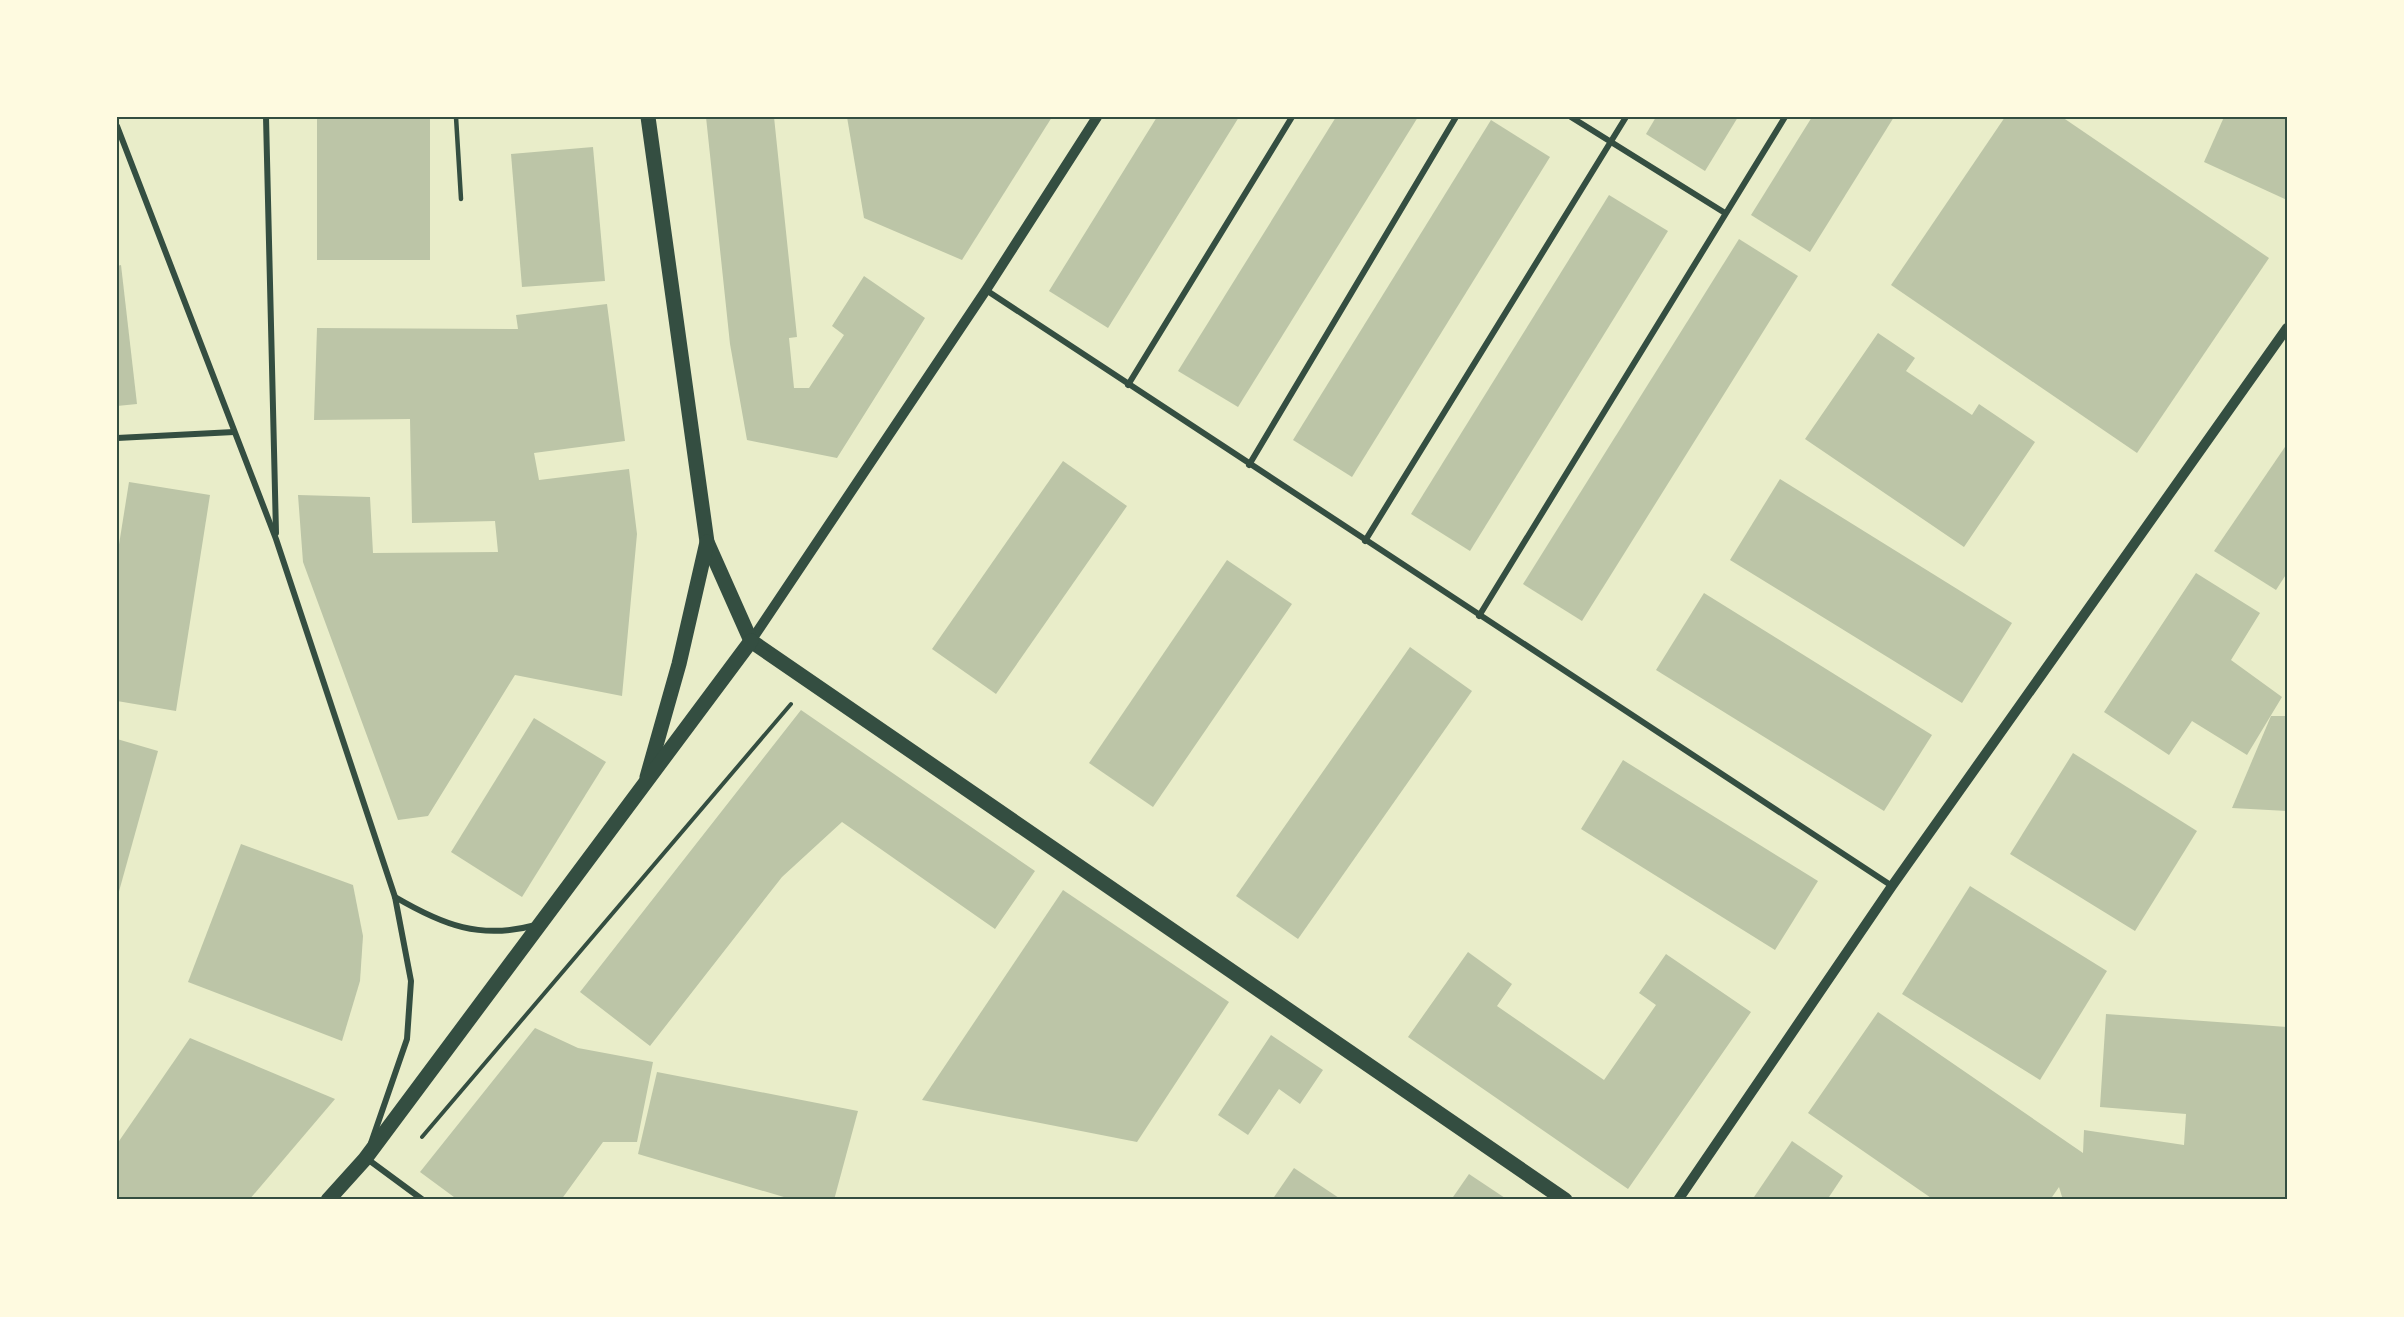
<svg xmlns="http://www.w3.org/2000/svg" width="2404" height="1317" viewBox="0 0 2404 1317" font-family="'DM Sans',sans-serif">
<rect width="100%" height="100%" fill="#e9edc9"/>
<g fill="#bcc5a7">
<rect x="317" y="117" width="113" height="143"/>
<path d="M 706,117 L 774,117 L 797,337 L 789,338 L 794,388 L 809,388 L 844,335 L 832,326 L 864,276 L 925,318 L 837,458 L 747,440 L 730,344 Z"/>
<path d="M 847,117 L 1052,117 L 962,260 L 864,218 Z"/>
<path d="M 1157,117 L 1239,117 L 1108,328 L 1049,291 Z"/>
<path d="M 1336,117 L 1418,117 L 1238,407 L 1178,371 Z"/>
<path d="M 1656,117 L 1738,117 L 1705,171 L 1646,134 Z"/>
<path d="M 1812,117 L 1894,117 L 1810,252 L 1751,215 Z"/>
<path d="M 2005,117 L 2062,117 L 2269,258 L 2137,453 L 1891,285 Z"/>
<path d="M 2224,117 L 2287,117 L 2287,200 L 2204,162 Z"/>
<path d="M 1491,120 L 1550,157 L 1352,477 L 1293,440 Z"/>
<path d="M 593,147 L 605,281 L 522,287 L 511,154 Z"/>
<path d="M 1609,195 L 1668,231 L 1470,551 L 1411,514 Z"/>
<path d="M 1739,239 L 1798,276 L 1582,621 L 1523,584 Z"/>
<path d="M 121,265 L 137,404 L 117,406 L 117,266 Z"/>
<path d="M 607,304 L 625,441 L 534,453 L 539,480 L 629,469 L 637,534 L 622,696 L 515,675 L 428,816 L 398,820 L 303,562 L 298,495 L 370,497 L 373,553 L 498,552 L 495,521 L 412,523 L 410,419 L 314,420 L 317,328 L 518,329 L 516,315 Z"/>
<path d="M 1878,333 L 1915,358 L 1906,371 L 1972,415 L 1979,404 L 2035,442 L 1964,547 L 1805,439 Z"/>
<path d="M 2287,444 L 2287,573 L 2276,590 L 2214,551 Z"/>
<path d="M 1063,461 L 1127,506 L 996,694 L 932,649 Z"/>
<path d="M 1780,479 L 2012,623 L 1962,703 L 1730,560 Z"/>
<path d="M 129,482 L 210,495 L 176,711 L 117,701 L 117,557 Z"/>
<path d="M 1227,560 L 1292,604 L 1153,807 L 1089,763 Z"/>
<path d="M 2196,573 L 2260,613 L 2231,660 L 2282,697 L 2247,755 L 2192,721 L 2169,755 L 2104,712 Z"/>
<path d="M 1704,593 L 1932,735 L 1884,811 L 1656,670 Z"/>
<path d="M 1410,647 L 1472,691 L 1298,939 L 1236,896 Z"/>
<path d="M 801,710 L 1035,871 L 995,929 L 842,822 L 782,877 L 650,1046 L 580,992 Z"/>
<path d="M 2271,716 L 2287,716 L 2287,811 L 2232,808 Z"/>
<path d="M 534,718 L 606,762 L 522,897 L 451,852 Z"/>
<path d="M 117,739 L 158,751 L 118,895 L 117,894 Z"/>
<path d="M 2073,753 L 2197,831 L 2135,931 L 2010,854 Z"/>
<path d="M 1623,760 L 1818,881 L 1775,950 L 1581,829 Z"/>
<path d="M 241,844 L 353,885 L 363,936 L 360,981 L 342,1041 L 188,982 Z"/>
<path d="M 1970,886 L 2107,971 L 2040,1080 L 1902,994 Z"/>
<path d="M 1063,890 L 1229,1002 L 1137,1142 L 922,1100 Z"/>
<path d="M 1468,952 L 1512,984 L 1497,1006 L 1604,1080 L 1656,1005 L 1639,993 L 1666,954 L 1751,1012 L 1628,1189 L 1408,1037 Z"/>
<path d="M 1878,1012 L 2083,1153 L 2084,1130 L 2184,1145 L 2186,1114 L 2100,1107 L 2106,1014 L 2287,1027 L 2287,1200 L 2063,1200 L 2059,1187 L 2050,1200 L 1934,1200 L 1808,1113 Z"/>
<path d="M 535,1028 L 578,1048 L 653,1062 L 637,1142 L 603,1142 L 561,1200 L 458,1200 L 420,1172 Z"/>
<path d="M 1271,1035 L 1323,1070 L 1300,1104 L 1279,1089 L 1248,1135 L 1218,1115 Z"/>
<path d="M 190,1038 L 335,1099 L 249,1200 L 117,1200 L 117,1144 Z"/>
<path d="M 657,1072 L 858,1111 L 834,1200 L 794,1200 L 638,1154 Z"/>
<path d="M 1792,1141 L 1843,1176 L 1827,1200 L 1752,1200 Z"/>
<path d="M 1294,1168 L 1342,1200 L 1272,1200 Z"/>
<path d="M 1469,1174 L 1508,1200 L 1451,1200 Z"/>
</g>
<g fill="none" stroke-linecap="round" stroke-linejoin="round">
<path stroke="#344e41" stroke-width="4" d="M 422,1137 L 791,704"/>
<path stroke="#344e41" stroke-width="4.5" d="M 456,117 L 461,199"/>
<g stroke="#344e41" stroke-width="6">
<path d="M 266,117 L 276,533"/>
<path d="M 1571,117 L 1725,213"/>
<path d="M 117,126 L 276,539 L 395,897 L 411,981 L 407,1039 L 371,1143"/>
<path d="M 986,290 L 1892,886"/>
<path d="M 1128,385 L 1292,117"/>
<path d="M 117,438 L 234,432"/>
<path d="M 1249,465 L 1456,117"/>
<path d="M 1365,541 L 1626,117"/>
<path d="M 1479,616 L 1785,117"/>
<path d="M 395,897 C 443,925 480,940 536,925"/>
<path d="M 366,1158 L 423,1200"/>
</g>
<g stroke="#344e41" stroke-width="10">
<path d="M 751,641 L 986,290 L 1097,117"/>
<path d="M 1678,1200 L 1892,886 L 2287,328"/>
</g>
<g stroke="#344e41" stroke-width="15">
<path d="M 648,117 L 707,542 L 751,641"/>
<path d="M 751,641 L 1565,1200"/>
<path d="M 647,777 L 679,664 L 707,542"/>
<path d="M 328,1200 L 365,1159 L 751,641"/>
</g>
</g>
<rect width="2404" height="1317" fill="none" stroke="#fefae0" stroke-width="237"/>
<rect x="118" y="118" width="2168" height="1080" fill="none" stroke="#344e41" stroke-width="2"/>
</svg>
